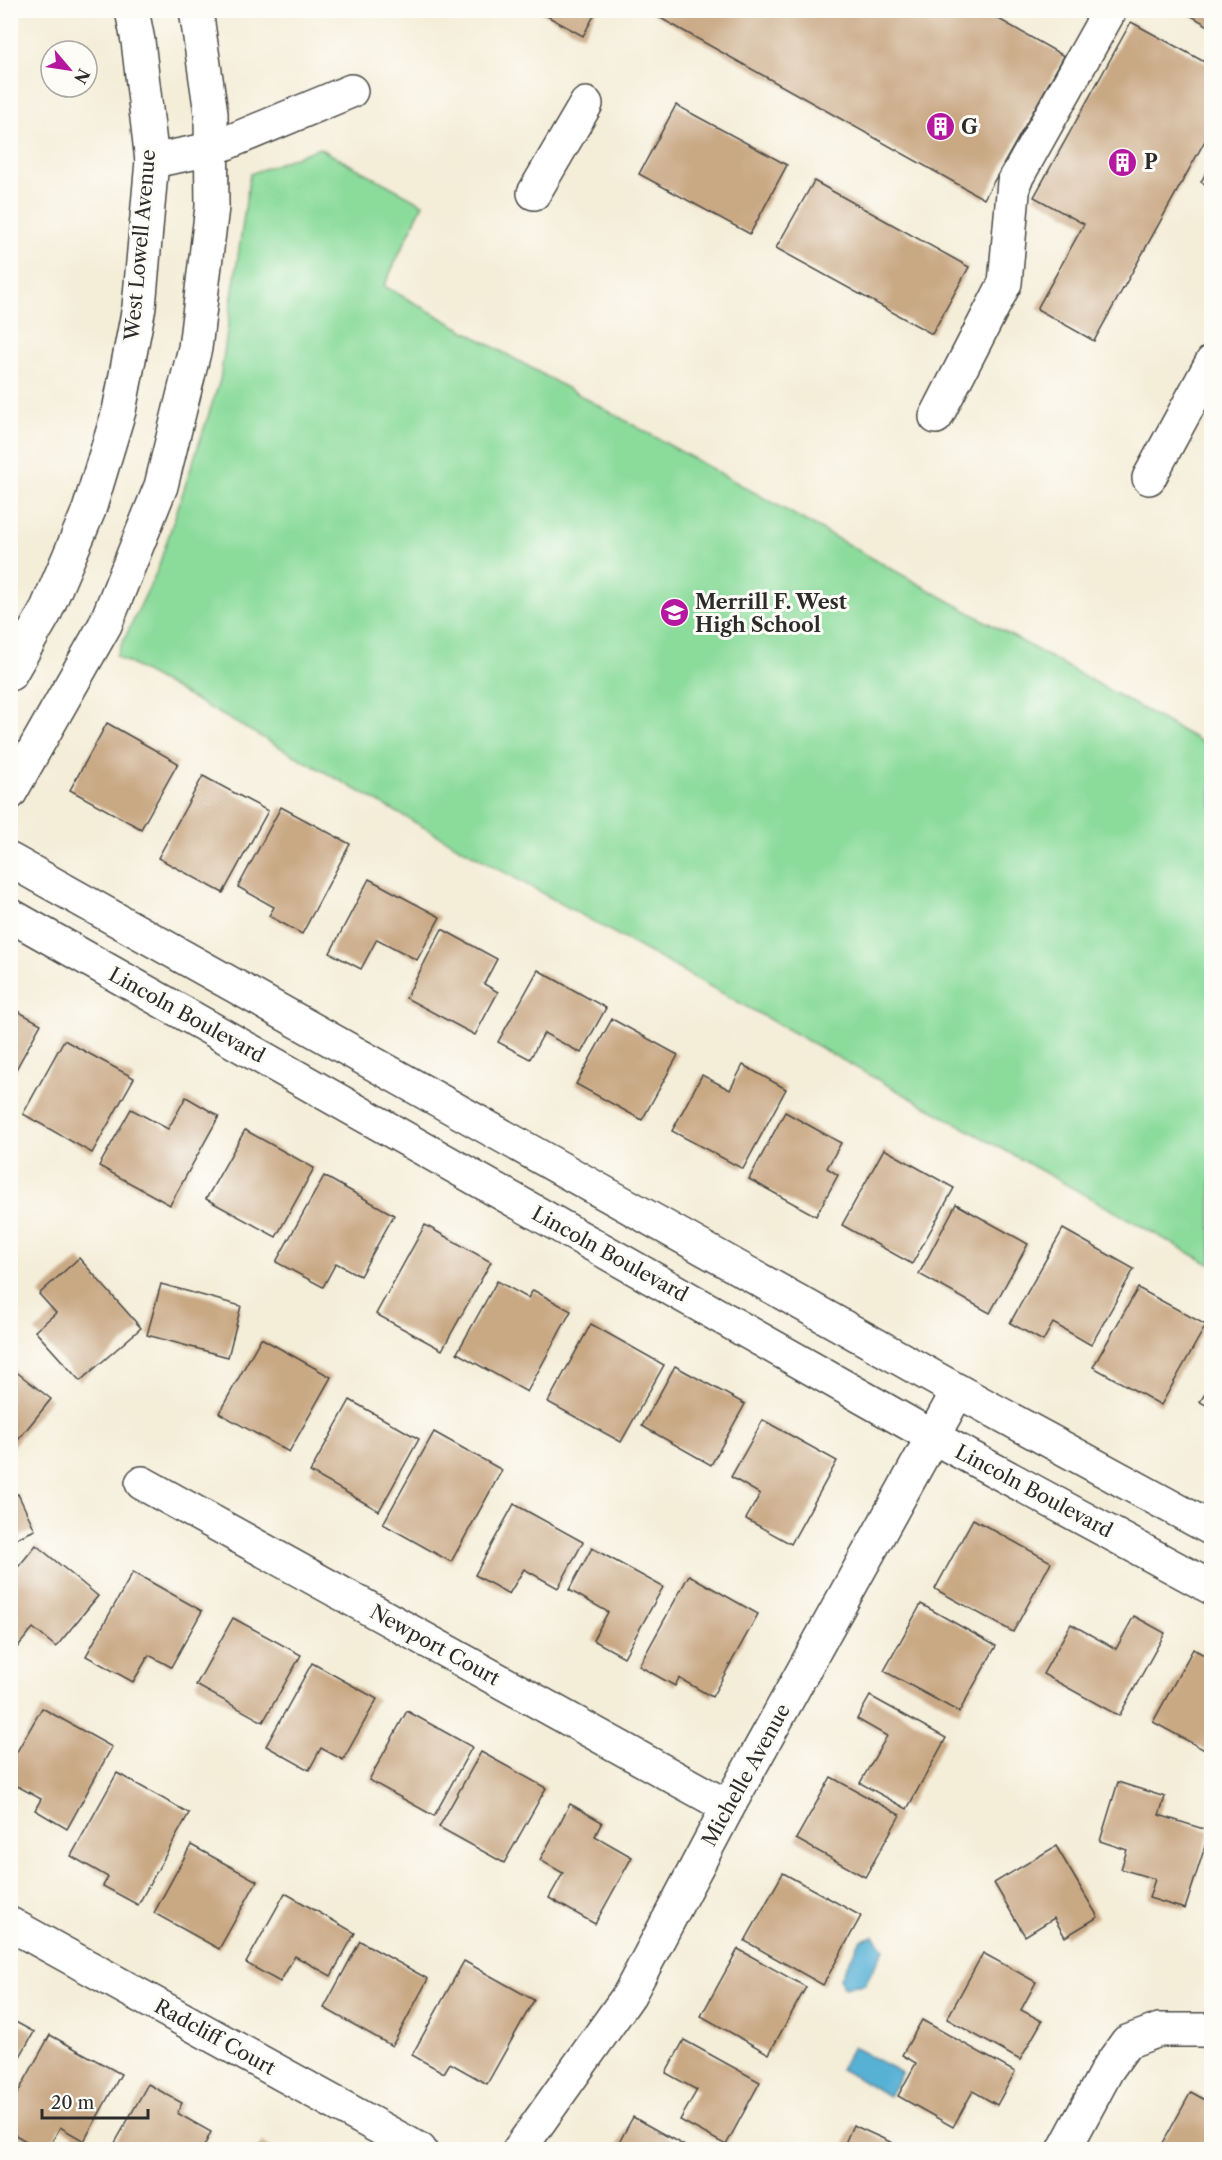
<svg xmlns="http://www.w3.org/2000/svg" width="1222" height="2160" viewBox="0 0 1222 2160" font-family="'Libre Caslon Text',serif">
<rect width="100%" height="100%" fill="#fdfcf7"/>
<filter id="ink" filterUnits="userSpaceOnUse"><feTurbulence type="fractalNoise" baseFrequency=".0167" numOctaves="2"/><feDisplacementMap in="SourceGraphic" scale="12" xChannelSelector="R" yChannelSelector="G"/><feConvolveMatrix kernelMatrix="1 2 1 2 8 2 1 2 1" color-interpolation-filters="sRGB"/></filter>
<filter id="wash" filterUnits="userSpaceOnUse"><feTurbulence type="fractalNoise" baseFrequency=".008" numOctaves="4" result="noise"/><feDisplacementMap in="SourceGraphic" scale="24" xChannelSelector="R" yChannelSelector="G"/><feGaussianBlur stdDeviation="1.35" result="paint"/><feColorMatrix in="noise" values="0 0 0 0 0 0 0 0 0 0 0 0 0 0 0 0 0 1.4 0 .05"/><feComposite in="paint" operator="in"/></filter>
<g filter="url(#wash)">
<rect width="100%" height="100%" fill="#f4edd8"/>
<path fill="#8bdb9b" stroke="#5b8363" stroke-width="1.5" d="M 319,148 L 423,204 L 384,286 L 1211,747 L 1211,1265 L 116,656 L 157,571 L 220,380 L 250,174 Z"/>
<g fill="#57b1d5" stroke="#416e80" stroke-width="1.5">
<path d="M 874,1936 L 884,1949 L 865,1984 L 844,1987 L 840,1978 L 861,1940 Z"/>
<path d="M 853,2047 L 902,2073 L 889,2096 L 840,2069 Z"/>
</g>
<g id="blocks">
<g fill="#c9a884">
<path d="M 536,10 L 597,10 L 583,36 Z"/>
<path d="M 646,10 L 983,10 L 1064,56 L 984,199 Z"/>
<path d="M 1181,10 L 1212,10 L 1212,28 Z"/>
<path d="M 1131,22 L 1212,66 L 1212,128 L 1094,341 L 1037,309 L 1084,224 L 1034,197 Z"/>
<path d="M 676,105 L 787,165 L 750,234 L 639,174 Z"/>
<path d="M 1212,162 L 1212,188 L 1201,182 Z"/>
<path d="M 814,181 L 969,267 L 932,334 L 776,248 Z"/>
<path d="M 107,723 L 178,763 L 141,829 L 70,790 Z"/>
<path d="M 203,776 L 268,811 L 223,893 L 158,858 Z"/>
<path d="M 281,807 L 350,844 L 302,934 L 269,916 L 274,907 L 238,887 Z"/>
<path d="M 369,879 L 440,917 L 417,960 L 377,939 L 361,969 L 330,953 Z"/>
<path d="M 442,929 L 497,959 L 484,984 L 498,992 L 475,1035 L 406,998 Z"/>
<path d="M 538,970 L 606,1008 L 581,1053 L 544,1033 L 530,1059 L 498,1042 Z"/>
<path d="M 10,1007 L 41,1024 L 10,1080 Z"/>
<path d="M 612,1019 L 678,1055 L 642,1120 L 576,1084 Z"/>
<path d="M 64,1040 L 134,1078 L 92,1153 L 23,1114 Z"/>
<path d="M 743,1065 L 786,1089 L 743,1169 L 672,1131 L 702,1075 L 730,1090 Z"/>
<path d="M 186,1097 L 219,1116 L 170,1205 L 99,1166 L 131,1109 L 168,1129 Z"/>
<path d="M 785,1112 L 841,1143 L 827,1168 L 838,1175 L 816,1216 L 749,1179 Z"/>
<path d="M 245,1130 L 314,1168 L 276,1237 L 206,1199 Z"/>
<path d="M 884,1149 L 954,1188 L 912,1264 L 842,1225 Z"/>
<path d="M 324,1176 L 394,1215 L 360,1276 L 336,1263 L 323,1287 L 276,1262 Z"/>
<path d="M 956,1204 L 1028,1244 L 990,1313 L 919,1274 Z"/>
<path d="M 425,1225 L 491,1262 L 442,1350 L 376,1314 Z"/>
<path d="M 1063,1229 L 1134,1269 L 1091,1345 L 1053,1323 L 1043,1341 L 1010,1323 Z"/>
<path d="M 79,1258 L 141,1328 L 80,1381 L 35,1331 L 56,1313 L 39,1294 Z"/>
<path d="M 497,1281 L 528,1298 L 533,1290 L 571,1311 L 527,1392 L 457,1353 Z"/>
<path d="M 161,1284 L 241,1306 L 228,1357 L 147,1335 Z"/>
<path d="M 1138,1288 L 1206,1325 L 1161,1405 L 1093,1367 Z"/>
<path d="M 591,1324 L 664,1365 L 621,1442 L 548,1402 Z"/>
<path d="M 261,1338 L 331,1377 L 289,1452 L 219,1413 Z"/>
<path d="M 675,1366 L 745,1404 L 711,1465 L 642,1426 Z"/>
<path d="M 10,1367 L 51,1399 L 10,1450 Z"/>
<path d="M 1212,1382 L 1212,1408 L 1200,1402 Z"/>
<path d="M 350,1400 L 419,1439 L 379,1511 L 310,1472 Z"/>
<path d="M 763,1420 L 837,1461 L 791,1544 L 746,1519 L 760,1494 L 731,1477 Z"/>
<path d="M 434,1432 L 502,1470 L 451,1562 L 383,1524 Z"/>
<path d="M 18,1494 L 35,1530 L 10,1541 L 10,1497 Z"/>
<path d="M 514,1504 L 583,1542 L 558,1588 L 524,1569 L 509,1594 L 475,1575 Z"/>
<path d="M 973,1519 L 1051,1562 L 1013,1632 L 935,1589 Z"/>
<path d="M 36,1545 L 98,1596 L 56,1647 L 33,1628 L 15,1650 L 10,1646 L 10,1577 Z"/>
<path d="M 592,1548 L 663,1587 L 624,1657 L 593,1640 L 608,1612 L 569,1590 Z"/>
<path d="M 133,1572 L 202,1611 L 171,1667 L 149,1655 L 133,1682 L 86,1656 Z"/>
<path d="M 689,1575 L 758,1614 L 712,1697 L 679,1678 L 675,1686 L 639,1666 Z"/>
<path d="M 921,1604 L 996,1646 L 959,1712 L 884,1671 Z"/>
<path d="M 1134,1616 L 1165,1633 L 1119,1716 L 1043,1674 L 1071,1624 L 1116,1649 Z"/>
<path d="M 233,1618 L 301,1655 L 263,1722 L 196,1685 Z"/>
<path d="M 1193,1649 L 1212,1659 L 1212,1754 L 1153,1722 Z"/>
<path d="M 312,1663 L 377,1699 L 343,1760 L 321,1748 L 309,1770 L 266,1746 Z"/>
<path d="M 870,1696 L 946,1738 L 907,1809 L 860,1783 L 887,1736 L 857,1719 Z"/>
<path d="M 42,1708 L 112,1747 L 67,1829 L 35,1810 L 41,1799 L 10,1782 L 10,1764 Z"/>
<path d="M 407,1711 L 472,1747 L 434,1816 L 369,1780 Z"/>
<path d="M 481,1752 L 546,1788 L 504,1863 L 439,1827 Z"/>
<path d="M 117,1773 L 189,1813 L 138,1905 L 103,1886 L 108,1877 L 71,1856 Z"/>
<path d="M 831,1777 L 900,1815 L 865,1877 L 796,1839 Z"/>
<path d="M 1118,1782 L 1165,1797 L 1159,1815 L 1210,1831 L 1185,1909 L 1149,1898 L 1155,1879 L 1121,1869 L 1127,1850 L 1100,1841 Z"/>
<path d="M 570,1804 L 602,1822 L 595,1836 L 632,1857 L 595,1924 L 549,1898 L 563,1873 L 540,1860 Z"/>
<path d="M 191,1845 L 257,1881 L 219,1949 L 154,1913 Z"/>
<path d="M 1056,1846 L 1098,1917 L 1065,1937 L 1054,1918 L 1025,1936 L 994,1883 Z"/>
<path d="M 783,1873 L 861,1916 L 823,1985 L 745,1941 Z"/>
<path d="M 285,1893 L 355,1933 L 331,1976 L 295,1956 L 280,1982 L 246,1963 Z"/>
<path d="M 360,1941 L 428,1979 L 392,2046 L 324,2008 Z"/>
<path d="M 738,1949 L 806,1987 L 769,2054 L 701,2016 Z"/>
<path d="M 983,1953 L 1036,1982 L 1021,2010 L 1042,2021 L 1020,2060 L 947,2019 Z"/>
<path d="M 464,1961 L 534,2000 L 487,2084 L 450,2063 L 444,2073 L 412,2055 Z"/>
<path d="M 10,2019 L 34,2032 L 10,2074 Z"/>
<path d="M 922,2020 L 1015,2072 L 997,2105 L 973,2091 L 953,2127 L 898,2096 L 916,2063 L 902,2055 Z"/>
<path d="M 50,2035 L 121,2074 L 84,2141 L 60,2127 L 48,2150 L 42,2150 L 10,2132 L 10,2107 Z"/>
<path d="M 684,2040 L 760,2082 L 726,2145 L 680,2120 L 697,2090 L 666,2073 Z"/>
<path d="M 148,2084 L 182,2103 L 177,2113 L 211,2132 L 202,2150 L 111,2150 Z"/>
<path d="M 1191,2092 L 1212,2104 L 1212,2150 L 1159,2150 Z"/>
<path d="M 633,2117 L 692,2150 L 615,2150 Z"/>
<path d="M 853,2125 L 908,2150 L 842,2150 Z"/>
<path d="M 262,2142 L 275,2150 L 258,2150 Z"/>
</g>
</g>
</g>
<g filter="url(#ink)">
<use href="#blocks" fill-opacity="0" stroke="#494845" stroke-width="1.5"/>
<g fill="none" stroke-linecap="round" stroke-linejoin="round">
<defs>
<g id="minor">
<path d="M 152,161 L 212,149 L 351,91"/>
<path d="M 534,193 L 586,104"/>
<path d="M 936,417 L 1005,283 L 1014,182 L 1110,10"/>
<path d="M 1149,478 L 1212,362"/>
<path d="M 10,674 L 45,613 L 89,510 L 119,411 L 139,307 L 152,161 L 138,41 L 132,10"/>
<path d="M 10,793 L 105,625 L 161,486 L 195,348 L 212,207 L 211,113 L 196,10"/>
<path d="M 10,860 L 958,1391 L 1212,1529"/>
<path d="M 10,915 L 933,1437 L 1212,1588"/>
<path d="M 142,1483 L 728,1807"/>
<path d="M 10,1924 L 420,2150"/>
<path d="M 519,2150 L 629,1995 L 728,1807 L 958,1391"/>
<path d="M 1064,2150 L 1107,2070 L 1127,2042 L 1159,2030 L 1205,2030 L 1212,2033"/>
</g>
</defs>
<use href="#minor" stroke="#494845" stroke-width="36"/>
<use href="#minor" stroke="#fff" stroke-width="33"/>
</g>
</g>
<defs>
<symbol id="building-disc" viewBox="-11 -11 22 22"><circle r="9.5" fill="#b5179e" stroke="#fdfcf7"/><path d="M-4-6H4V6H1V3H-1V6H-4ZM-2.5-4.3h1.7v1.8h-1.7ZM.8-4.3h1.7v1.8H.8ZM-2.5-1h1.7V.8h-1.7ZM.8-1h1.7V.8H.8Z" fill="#fff"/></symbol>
<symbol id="school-disc" viewBox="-11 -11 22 22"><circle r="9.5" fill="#b5179e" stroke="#fdfcf7"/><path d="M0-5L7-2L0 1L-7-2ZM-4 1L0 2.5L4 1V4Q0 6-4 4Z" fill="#fff"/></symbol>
</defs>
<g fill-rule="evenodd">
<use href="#building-disc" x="924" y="110" width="33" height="33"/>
<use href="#building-disc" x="1106" y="146" width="33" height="33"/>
<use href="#school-disc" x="658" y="596" width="33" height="33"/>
</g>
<g text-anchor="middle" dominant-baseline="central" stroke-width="6" stroke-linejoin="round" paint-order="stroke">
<g font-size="20" font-weight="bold" fill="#2b2b2b" stroke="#fdfcf7" text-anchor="start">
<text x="961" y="127">G</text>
<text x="1144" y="162">P</text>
<text x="695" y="602">Merrill F. West<tspan x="695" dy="23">High School</tspan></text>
</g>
<g font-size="20" fill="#2b2b2b" stroke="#fdfcf7">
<text transform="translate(140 245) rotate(-85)">West Lowell Avenue</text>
<text transform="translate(187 1015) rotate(29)">Lincoln Boulevard</text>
<text transform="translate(610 1254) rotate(29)">Lincoln Boulevard</text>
<text transform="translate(1034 1491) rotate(28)">Lincoln Boulevard</text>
<text transform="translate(435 1645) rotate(29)">Newport Court</text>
<text transform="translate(746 1775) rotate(-61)">Michelle Avenue</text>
<text transform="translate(215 2037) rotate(29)">Radcliff Court</text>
</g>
</g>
<rect width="1222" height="2160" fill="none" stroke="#fdfcf7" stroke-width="36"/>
<g transform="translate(69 69) rotate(119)"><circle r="28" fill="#fdfcf7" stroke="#a9a8a5" stroke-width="1.5"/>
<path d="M0-4.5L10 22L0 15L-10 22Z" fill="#b5179e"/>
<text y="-9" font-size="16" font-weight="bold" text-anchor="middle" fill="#2b2b2b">N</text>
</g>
<path d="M42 2109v9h106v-9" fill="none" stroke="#2b2b2b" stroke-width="3"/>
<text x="51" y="2109" font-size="18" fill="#2b2b2b" stroke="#fdfcf7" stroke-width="4.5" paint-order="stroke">20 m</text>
</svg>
